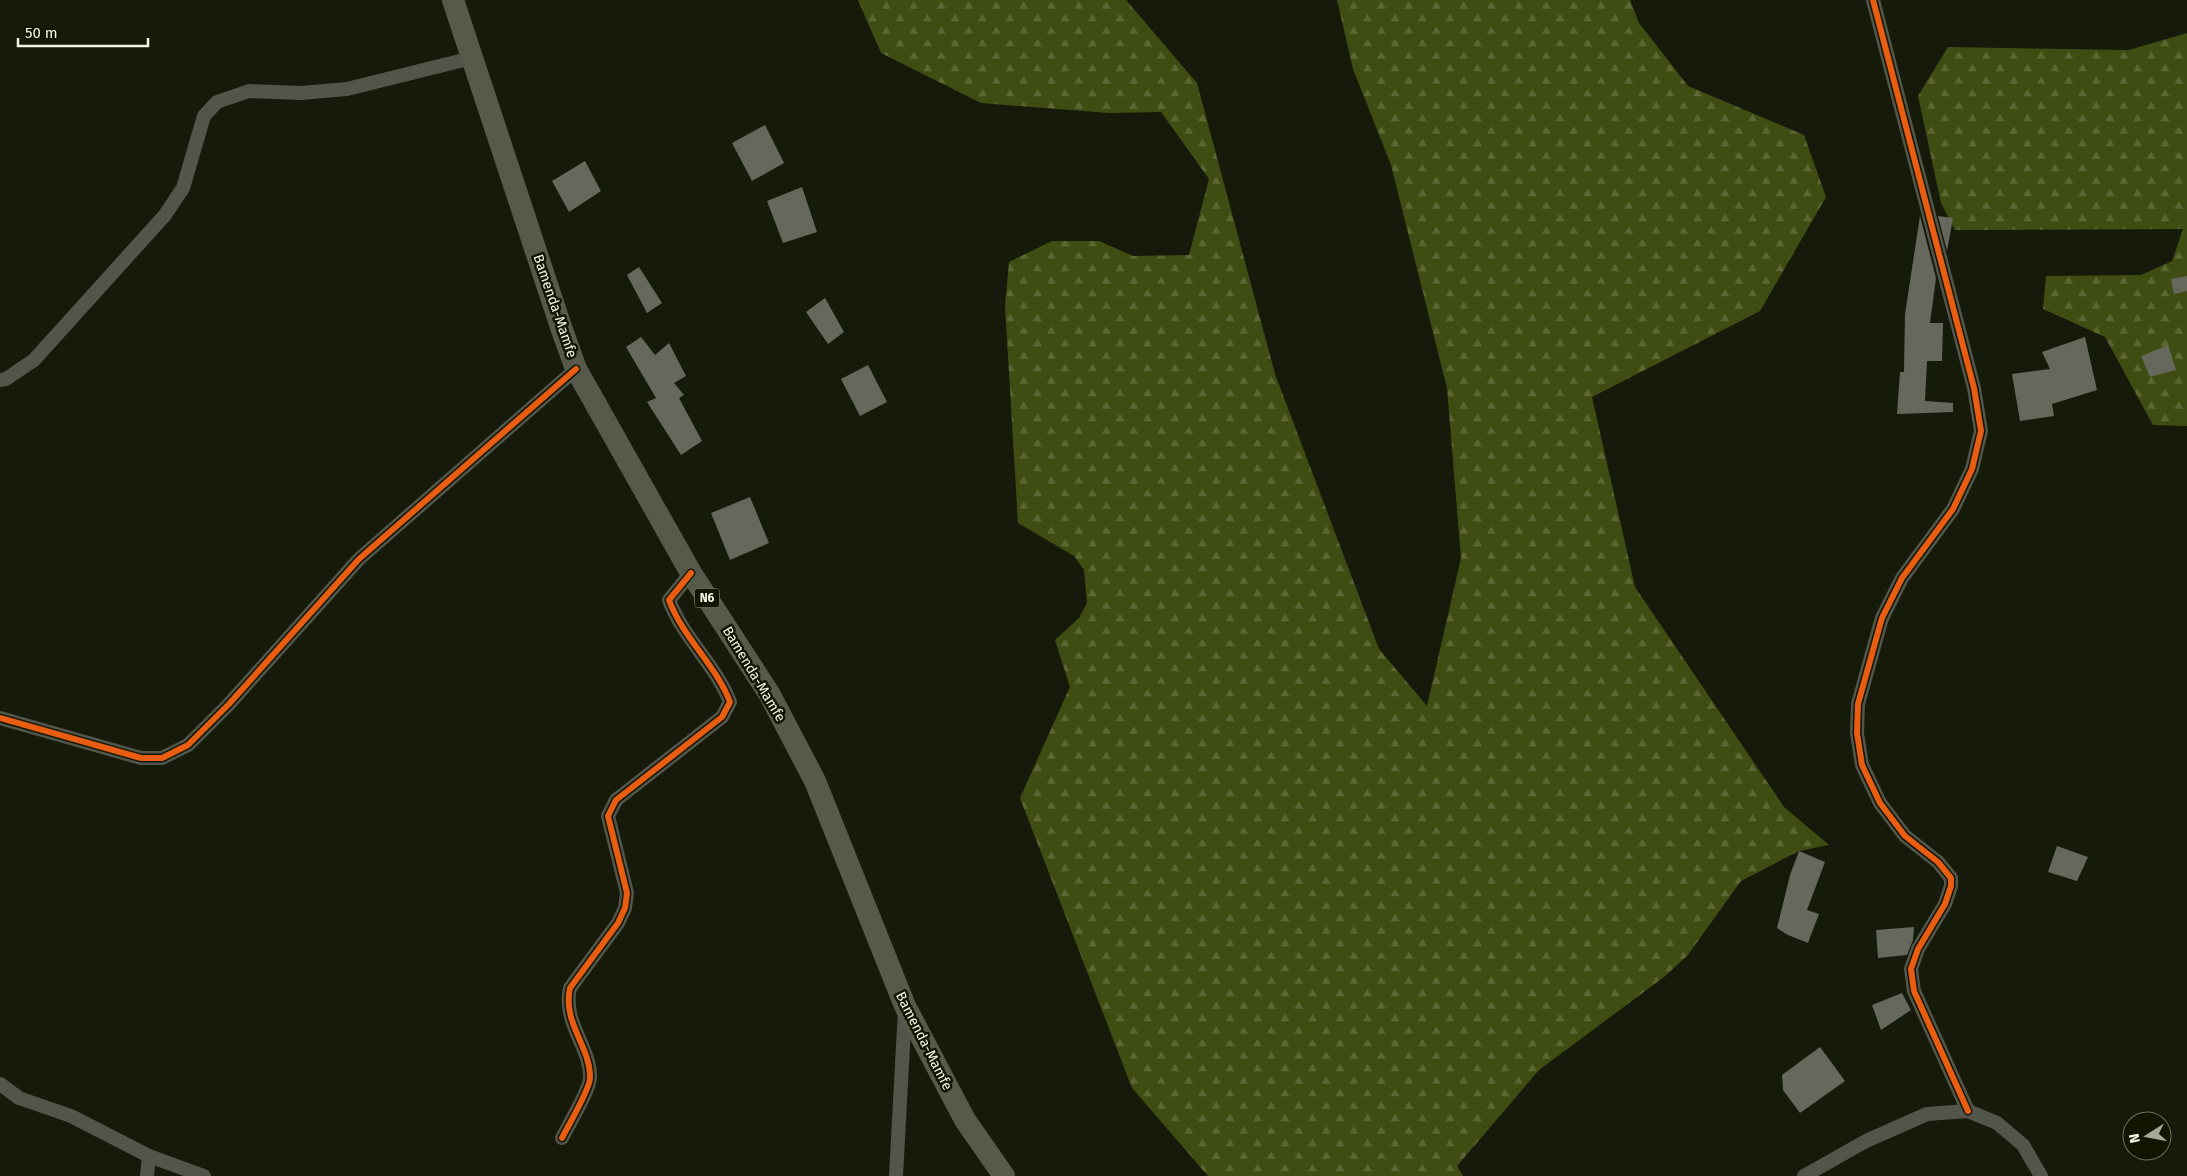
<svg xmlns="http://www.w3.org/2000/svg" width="2187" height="1176" viewBox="0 0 2187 1176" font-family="'Fira Sans',sans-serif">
<defs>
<pattern id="forest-firs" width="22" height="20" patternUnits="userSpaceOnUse" patternTransform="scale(1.25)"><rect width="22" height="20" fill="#404d12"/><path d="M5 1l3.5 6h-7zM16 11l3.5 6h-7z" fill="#5c6734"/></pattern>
</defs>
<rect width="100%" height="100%" fill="#161a0b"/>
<g fill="url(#forest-firs)">
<path d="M 858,0 L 1126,0 L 1197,83 L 1275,374 L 1379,649 L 1427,706 L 1461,558 L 1447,388 L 1391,165 L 1353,69 L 1337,0 L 1630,0 L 1639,23 L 1688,86 L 1804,135 L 1826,197 L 1760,311 L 1592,397 L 1635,587 L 1784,807 L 1829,845 L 1799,851 L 1741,881 L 1687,956 L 1664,977 L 1539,1070 L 1457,1166 L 1463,1176 L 1208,1176 L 1132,1088 L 1020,798 L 1070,687 L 1055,640 L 1079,618 L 1087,603 L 1084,570 L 1074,556 L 1018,523 L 1005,306 L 1009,262 L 1052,241 L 1099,241 L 1133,256 L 1189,255 L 1209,179 L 1161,112 L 1109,113 L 981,103 L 881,53 Z"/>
<path d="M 2187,33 L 2187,426 L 2153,425 L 2105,337 L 2043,309 L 2046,276 L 2141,275 L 2172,261 L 2183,229 L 1955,230 L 1941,203 L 1918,96 L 1948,47 L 2129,50 Z"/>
</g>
<g fill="#65685b">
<path d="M 765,125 L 784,163 L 752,181 L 732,143 Z"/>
<path d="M 585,161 L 601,191 L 569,212 L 552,181 Z"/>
<path d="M 802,187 L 817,232 L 783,243 L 767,201 Z"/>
<path d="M 1920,216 L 1936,278 L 1930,323 L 1943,323 L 1942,361 L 1927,361 L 1925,401 L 1953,403 L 1953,412 L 1897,414 L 1900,372 L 1904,372 L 1905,314 Z"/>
<path d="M 1938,216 L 1953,218 L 1947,251 Z"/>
<path d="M 639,267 L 662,303 L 647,313 L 627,275 Z"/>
<path d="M 2187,276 L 2187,291 L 2174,294 L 2171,279 Z"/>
<path d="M 825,298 L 844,332 L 828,344 L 806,312 Z"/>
<path d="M 641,337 L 655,355 L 669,343 L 686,376 L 674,383 L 684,395 L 679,398 L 702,441 L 681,455 L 647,402 L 656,398 L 626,347 Z"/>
<path d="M 2085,337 L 2097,390 L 2052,404 L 2054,416 L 2020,421 L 2012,374 L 2050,369 L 2042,352 Z"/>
<path d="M 2168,345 L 2176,370 L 2150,377 L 2141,356 Z"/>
<path d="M 868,365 L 887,402 L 860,416 L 841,379 Z"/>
<path d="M 750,497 L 769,543 L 730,560 L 711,513 Z"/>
<path d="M 2057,846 L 2088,857 L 2077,881 L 2048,872 Z"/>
<path d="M 1799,851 L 1825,862 L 1807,910 L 1819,914 L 1808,943 L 1788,935 L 1777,928 L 1790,875 Z"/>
<path d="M 1914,927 L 1913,940 L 1907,955 L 1878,958 L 1876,930 Z"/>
<path d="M 1902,993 L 1911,1010 L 1881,1030 L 1872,1005 Z"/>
<path d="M 1820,1047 L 1845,1081 L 1800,1113 L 1783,1090 L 1782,1075 Z"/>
</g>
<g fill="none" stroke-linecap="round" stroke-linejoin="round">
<g stroke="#52554a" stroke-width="14">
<path d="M 1873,0 L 1974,388 L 1981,431 L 1972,469 L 1953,509 L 1902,578 L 1882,618 L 1858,704 L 1857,733 L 1862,765 L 1880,803 L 1905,836 L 1938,862 L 1951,878 L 1951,886 L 1945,904 L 1918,949 L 1911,969 L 1914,991 L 1968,1111"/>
<path d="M 0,380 L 6,379 L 34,360 L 165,215 L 183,188 L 204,116 L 217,102 L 249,91 L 301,93 L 347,89 L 472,58"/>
<path d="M 0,718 L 141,758 L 162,758 L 188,745 L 229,704 L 359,559 L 576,369"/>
<path d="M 0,1084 L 19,1098 L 71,1116 L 149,1156 L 204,1176"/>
<path d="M 562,1138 C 568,1126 590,1089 590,1078 C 591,1047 562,1023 570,988 L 618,923 L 625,908 L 627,893 L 608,816 L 616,800 L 722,717 L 730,702 C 716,665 683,638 669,600 L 691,573"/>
<path d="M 147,1176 L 149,1156"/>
<path d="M 896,1176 L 905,1009"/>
<path d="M 1804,1176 L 1866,1141 L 1927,1114 L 1968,1111 L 1997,1123 L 2023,1145 L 2041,1176"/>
</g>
<path stroke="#565a4b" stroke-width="22" d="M 453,0 L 561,327 L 576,369 L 691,573 L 770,695 L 815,781 L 905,1006 L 965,1120 L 1004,1176"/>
<defs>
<g id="cycleway">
<path d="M 1873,0 L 1974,388 L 1981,431 L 1972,469 L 1953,509 L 1902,578 L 1882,618 L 1858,704 L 1857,733 L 1862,765 L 1880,803 L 1905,836 L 1938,862 L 1951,878 L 1951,886 L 1945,904 L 1918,949 L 1911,969 L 1914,991 L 1968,1111"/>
<path d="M 0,718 L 141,758 L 162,758 L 188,745 L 229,704 L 359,559 L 576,369"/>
<path d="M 562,1138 C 568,1126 590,1089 590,1078 C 591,1047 562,1023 570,988 L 618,923 L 625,908 L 627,893 L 608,816 L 616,800 L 722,717 L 730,702 C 716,665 683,638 669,600 L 691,573"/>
</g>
</defs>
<use href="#cycleway" stroke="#101600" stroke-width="9"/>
<use href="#cycleway" stroke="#e95d12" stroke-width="6"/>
</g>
<g text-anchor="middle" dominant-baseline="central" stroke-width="5" stroke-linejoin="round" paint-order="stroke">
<rect fill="#101600" stroke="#aeb4a1" stroke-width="1" x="694.5" y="588.5" width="25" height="19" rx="4"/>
<g font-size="12" font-weight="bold" fill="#f1f7e6">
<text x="707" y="598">N6</text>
</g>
<g font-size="14" fill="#f1f7e6" stroke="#101600">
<text transform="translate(555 306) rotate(71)">Bamenda-Mamfe</text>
<text transform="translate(754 674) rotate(59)">Bamenda-Mamfe</text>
<text transform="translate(924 1041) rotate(63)">Bamenda-Mamfe</text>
</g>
</g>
<g transform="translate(2147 1136) rotate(259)"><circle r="24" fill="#101600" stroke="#6a705c"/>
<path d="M0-4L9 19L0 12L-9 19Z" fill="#a4aa99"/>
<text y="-8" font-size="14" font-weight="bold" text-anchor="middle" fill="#f1f7e6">N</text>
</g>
<path d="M18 38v8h130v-8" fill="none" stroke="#f1f7e6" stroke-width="2.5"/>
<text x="25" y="38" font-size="15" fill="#f1f7e6" stroke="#101600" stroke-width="4" paint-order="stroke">50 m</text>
</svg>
